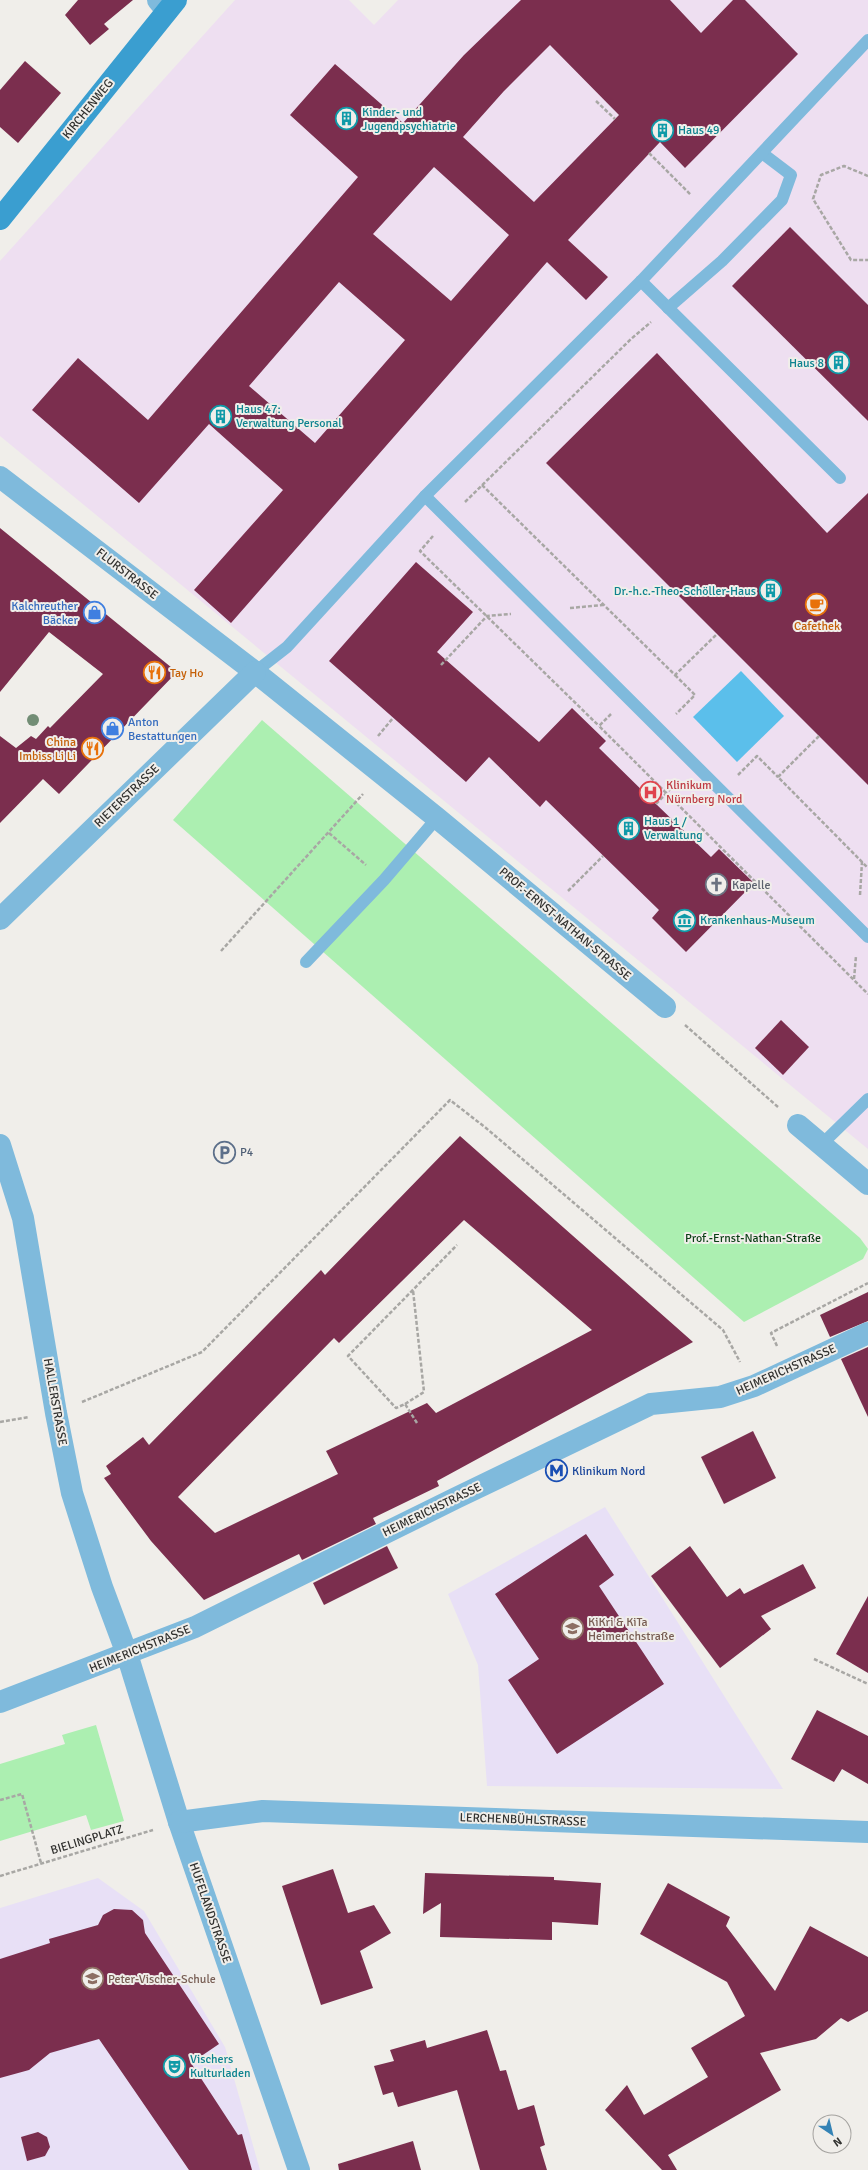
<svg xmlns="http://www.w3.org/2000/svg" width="868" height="2170" viewBox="0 0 868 2170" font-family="Signika,sans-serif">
<rect width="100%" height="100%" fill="#f0eeea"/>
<g fill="#e8e0f6">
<path d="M 605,1507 L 783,1789 L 487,1786 L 478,1665 L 448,1594 Z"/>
<path d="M 98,1878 L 144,1911 L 225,2047 L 260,2170 L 0,2170 L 0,1908 Z"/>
</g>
<path fill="#eedff1" d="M 235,0 L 349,0 L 374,25 L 398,0 L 868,0 L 868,1149 L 0,436 L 0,261 Z"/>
<g fill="#acefb1">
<path d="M 262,720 L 860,1238 L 868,1249 L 863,1259 L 744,1322 L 173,820 Z"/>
<path d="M 96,1725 L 124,1821 L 91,1830 L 86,1815 L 0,1841 L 0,1764 L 65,1744 L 62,1735 Z"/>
</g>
<path fill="#5bbfeb" d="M 741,671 L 784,716 L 737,762 L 693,717 Z"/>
<g fill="#7b2e4e" fill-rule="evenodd">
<path d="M 78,0 L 133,0 L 104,24 L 109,29 L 90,45 L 65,15 Z"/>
<path d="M 521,0 L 670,0 L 701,33 L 733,0 L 745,0 L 798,54 L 685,168 L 660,142 L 568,240 L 608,277 L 586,300 L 547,262 L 231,623 L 194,590 L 283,490 L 209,424 L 139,503 L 32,410 L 78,358 L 148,420 L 358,177 L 290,115 L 335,64 L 403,123 L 464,55 ZM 550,45 L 619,115 L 534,202 L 463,137 L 504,91 ZM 434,167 L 509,235 L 451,301 L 373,234 ZM 339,282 L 405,340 L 315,443 L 249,386 Z"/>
<path d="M 25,61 L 61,93 L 18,143 L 0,127 L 0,90 Z"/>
<path d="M 790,227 L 868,305 L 868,421 L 732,286 Z"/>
<path d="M 657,353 L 827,533 L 868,493 L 868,785 L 546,463 Z"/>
<path d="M 0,528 L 177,672 L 59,794 L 43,779 L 0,823 L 0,736 L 16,748 L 31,736 L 36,739 L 48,726 L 50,728 L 103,674 L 49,632 L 0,692 Z"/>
<path d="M 416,562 L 473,612 L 437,652 L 539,742 L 572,708 L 606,741 L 599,748 L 656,804 L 711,857 L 719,849 L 754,883 L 686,952 L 652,918 L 659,910 L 546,800 L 540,807 L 489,757 L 466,782 L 329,661 Z"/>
<path d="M 781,1020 L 809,1047 L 783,1075 L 755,1048 Z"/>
<path d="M 460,1136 L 693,1342 L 437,1481 L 439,1486 L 373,1518 L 376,1524 L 302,1560 L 299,1554 L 204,1600 L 151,1541 L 104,1478 L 111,1474 L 106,1466 L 143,1437 L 149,1445 L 321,1270 L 325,1275 ZM 464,1220 L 592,1330 L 436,1413 L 427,1403 L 326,1451 L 338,1474 L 215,1533 L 178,1497 L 334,1338 L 339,1343 Z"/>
<path d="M 868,1292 L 868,1321 L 830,1337 L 820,1315 Z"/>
<path d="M 868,1347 L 868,1417 L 841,1359 Z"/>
<path d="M 753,1431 L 776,1478 L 724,1504 L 701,1457 Z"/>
<path d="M 586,1534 L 614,1575 L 599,1586 L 664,1684 L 557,1754 L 508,1680 L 539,1659 L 495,1594 Z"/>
<path d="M 387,1546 L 398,1568 L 324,1605 L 313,1583 Z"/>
<path d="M 690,1546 L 727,1597 L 740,1588 L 744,1594 L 803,1564 L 816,1588 L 761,1616 L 771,1629 L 720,1668 L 651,1576 Z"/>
<path d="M 868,1596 L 868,1673 L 836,1654 Z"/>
<path d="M 817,1710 L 868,1736 L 868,1784 L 842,1769 L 834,1782 L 791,1759 Z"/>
<path d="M 333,1869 L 348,1913 L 374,1905 L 391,1933 L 360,1951 L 373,1988 L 321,2005 L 282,1886 Z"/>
<path d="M 425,1873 L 554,1877 L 554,1880 L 601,1883 L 598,1925 L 552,1922 L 552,1940 L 440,1937 L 441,1903 L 423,1914 Z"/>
<path d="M 668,1883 L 730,1917 L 726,1926 L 775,1991 L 810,1926 L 868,1957 L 868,2011 L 848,2022 L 841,2018 L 816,2039 L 760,2053 L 781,2090 L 668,2155 L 665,2150 L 677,2170 L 662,2170 L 605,2110 L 627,2085 L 644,2115 L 708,2077 L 691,2048 L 745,2016 L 727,1982 L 640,1934 Z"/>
<path d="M 114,1909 L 132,1910 L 143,1920 L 145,1933 L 219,2044 L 191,2063 L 238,2135 L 242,2134 L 252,2170 L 189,2170 L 99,2039 L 50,2053 L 29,2070 L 0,2078 L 0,1959 L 50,1943 L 49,1939 L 98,1925 L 103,1915 Z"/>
<path d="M 487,2030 L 500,2071 L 506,2070 L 518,2110 L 534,2105 L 545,2145 L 540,2147 L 547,2170 L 480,2170 L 457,2090 L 398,2107 L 393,2092 L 383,2095 L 374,2066 L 394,2061 L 390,2050 L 425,2040 L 427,2048 Z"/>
<path d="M 38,2132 L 47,2137 L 50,2147 L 45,2156 L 27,2161 L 21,2137 Z"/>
<path d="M 413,2141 L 421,2170 L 339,2170 L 338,2164 Z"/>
</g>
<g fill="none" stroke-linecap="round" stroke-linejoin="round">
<g stroke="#a8a7a4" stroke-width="2.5" stroke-dasharray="4 2" stroke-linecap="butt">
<path d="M 596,101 L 615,119"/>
<path d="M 649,153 L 691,195"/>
<path d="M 868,176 L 844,166 L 821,175 L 813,199 L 851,260 L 868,260"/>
<path d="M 482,485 L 675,675 L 717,634"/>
<path d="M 465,502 L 631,339 L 651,322"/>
<path d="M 433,536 L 420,551 L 599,726"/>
<path d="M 570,608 L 603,605"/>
<path d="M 441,665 L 487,616 L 511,614"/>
<path d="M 675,675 L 695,695 L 676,714"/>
<path d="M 611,714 L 599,726 L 868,994"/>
<path d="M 378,736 L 393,718"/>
<path d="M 819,736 L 778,777 L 868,868"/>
<path d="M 738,775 L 757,756 L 778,777"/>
<path d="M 656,804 L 679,780"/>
<path d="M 329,833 L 366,865"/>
<path d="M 568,891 L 603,856"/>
<path d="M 860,895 L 862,862"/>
<path d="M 221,951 L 363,794"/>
<path d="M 854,979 L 856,956"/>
<path d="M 685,1025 L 778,1107"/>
<path d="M 777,1346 L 771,1333 L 868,1283"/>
<path d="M 82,1402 L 202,1352 L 450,1100 L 486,1128 L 723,1330 L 740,1362"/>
<path d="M 405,1404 L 424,1392 L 413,1290"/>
<path d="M 0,1422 L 29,1417"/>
<path d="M 417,1423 L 405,1404 L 396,1408 L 348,1356 L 457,1245"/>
<path d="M 814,1659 L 868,1684"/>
<path d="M 0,1800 L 22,1794 L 41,1863"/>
<path d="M 0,1876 L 153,1830"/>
</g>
<g stroke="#7fbadc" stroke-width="12">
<path d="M 641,281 L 840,478"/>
<path d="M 668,308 L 722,261 L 782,200 L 791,175 L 762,153"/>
<path d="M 425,496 L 868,937"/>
<path d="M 255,672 L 287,647 L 425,496 L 641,281 L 868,40"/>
<path d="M 306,962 L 384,880 L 437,818"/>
<path d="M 822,1144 L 868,1099"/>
</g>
<g stroke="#7fbadc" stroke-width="22">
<path d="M 158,0 L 167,11"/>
<path d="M 0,477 L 255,672 L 437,818 L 665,1007"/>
<path d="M 0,919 L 255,672"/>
<path d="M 798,1125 L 868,1184"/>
<path d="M 0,1145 L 23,1218 L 56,1413 L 72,1493 L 102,1587 L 127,1654 L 179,1822 L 299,2170"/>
<path d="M 0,1702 L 195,1627 L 456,1498 L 651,1404 L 720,1397 L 754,1386 L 868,1333"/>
<path d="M 179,1822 L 263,1811 L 868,1832"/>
</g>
<path stroke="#3a9ed0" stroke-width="22" d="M 0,219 L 176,0"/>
</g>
<circle fill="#728d75" cx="33" cy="720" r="6"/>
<defs>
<symbol id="building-ring" viewBox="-11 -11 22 22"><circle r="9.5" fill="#f0eeea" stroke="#0f9aa8" stroke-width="1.5"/><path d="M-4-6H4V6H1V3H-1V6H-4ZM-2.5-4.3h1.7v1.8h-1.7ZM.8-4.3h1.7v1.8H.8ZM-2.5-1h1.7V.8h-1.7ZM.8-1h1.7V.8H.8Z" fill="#0f9aa8"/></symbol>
<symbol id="cafe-ring" viewBox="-11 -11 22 22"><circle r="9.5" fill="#f0eeea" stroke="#e8710a" stroke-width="1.5"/><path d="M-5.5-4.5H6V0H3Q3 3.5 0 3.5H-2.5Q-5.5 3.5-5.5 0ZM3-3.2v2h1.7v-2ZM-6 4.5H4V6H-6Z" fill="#e8710a"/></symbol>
<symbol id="shop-ring" viewBox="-11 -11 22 22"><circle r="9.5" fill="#f0eeea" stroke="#3f7fe0" stroke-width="1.5"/><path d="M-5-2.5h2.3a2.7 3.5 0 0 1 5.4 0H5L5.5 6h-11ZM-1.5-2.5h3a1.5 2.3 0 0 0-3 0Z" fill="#3f7fe0"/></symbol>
<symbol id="restaurant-ring" viewBox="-11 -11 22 22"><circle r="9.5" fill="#f0eeea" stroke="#e8710a" stroke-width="1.5"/><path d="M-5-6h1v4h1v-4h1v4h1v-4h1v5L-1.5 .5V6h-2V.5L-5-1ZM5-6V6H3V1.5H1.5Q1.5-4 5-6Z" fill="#e8710a"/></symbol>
<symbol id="hospital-ring" viewBox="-11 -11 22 22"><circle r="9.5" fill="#f0eeea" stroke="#e0444e" stroke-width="1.5"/><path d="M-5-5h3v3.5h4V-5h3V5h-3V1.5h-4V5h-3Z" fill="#e0444e"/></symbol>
<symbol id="church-ring" viewBox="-11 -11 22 22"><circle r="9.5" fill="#f0eeea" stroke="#6b7280" stroke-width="1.5"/><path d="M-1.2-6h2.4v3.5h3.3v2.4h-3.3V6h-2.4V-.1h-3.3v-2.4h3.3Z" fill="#6b7280"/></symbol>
<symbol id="museum-ring" viewBox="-11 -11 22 22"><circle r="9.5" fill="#f0eeea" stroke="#0f9aa8" stroke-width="1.5"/><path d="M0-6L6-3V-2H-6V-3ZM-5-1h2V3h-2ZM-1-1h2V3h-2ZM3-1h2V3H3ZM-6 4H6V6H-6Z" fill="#0f9aa8"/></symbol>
<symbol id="parking-ring" viewBox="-11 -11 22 22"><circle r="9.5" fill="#f0eeea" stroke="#5c6f8a" stroke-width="1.5"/><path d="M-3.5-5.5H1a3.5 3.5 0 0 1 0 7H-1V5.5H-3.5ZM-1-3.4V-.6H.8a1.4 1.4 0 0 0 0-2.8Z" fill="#5c6f8a"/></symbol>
<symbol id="metro-ring" viewBox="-11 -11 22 22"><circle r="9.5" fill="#f0eeea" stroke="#1a4fb4" stroke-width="1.5"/><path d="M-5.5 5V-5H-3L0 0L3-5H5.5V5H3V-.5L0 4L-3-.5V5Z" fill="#1a4fb4"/></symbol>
<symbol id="school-ring" viewBox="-11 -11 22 22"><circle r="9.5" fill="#f0eeea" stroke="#8d6e63" stroke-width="1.5"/><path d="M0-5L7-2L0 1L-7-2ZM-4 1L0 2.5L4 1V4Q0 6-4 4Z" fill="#8d6e63"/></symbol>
<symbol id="theatre-ring" viewBox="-11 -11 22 22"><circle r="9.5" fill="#f0eeea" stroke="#0f9aa8" stroke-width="1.5"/><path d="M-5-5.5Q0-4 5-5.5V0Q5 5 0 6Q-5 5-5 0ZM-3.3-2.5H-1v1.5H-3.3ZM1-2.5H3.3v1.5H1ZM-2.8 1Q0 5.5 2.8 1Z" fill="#0f9aa8"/></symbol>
</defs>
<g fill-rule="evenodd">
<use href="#building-ring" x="334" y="106" width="25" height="25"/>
<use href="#building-ring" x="650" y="118" width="25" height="25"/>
<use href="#building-ring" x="826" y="350" width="25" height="25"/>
<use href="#building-ring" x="208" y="404" width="25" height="25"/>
<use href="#building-ring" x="758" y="578" width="25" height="25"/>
<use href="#cafe-ring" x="804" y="592" width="25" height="25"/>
<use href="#shop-ring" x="82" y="600" width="25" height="25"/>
<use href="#restaurant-ring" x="142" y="660" width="25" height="25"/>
<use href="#shop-ring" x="100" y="716" width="25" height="25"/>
<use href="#restaurant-ring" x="80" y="736" width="25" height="25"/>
<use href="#hospital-ring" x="638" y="780" width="25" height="25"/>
<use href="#building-ring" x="616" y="816" width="25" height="25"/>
<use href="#church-ring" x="704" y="872" width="25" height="25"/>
<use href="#museum-ring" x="672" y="908" width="25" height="25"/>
<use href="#parking-ring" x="212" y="1140" width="25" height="25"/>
<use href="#metro-ring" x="544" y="1458" width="25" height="25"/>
<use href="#school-ring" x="560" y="1616" width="25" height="25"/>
<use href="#school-ring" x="80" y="1966" width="25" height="25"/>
<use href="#theatre-ring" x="162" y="2054" width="25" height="25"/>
</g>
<g text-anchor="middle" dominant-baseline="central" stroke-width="4" stroke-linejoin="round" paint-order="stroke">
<g font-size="12" fill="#31312f" stroke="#f0eeea">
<text transform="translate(88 109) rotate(-51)">KIRCHENWEG</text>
<text transform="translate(127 574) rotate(38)">FLURSTRASSE</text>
<text transform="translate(127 796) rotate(-44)">RIETERSTRASSE</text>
<text transform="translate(565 924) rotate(40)">PROF.-ERNST-NATHAN-STRASSE</text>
<text transform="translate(786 1370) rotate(-24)">HEIMERICHSTRASSE</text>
<text transform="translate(55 1402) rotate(80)">HALLERSTRASSE</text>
<text transform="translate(432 1510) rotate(-26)">HEIMERICHSTRASSE</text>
<text transform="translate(140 1649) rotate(-22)">HEIMERICHSTRASSE</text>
<text transform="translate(523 1820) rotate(2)">LERCHENBÜHLSTRASSE</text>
<text transform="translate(87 1840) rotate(-17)">BIELINGPLATZ</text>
<text transform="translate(210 1913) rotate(71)">HUFELANDSTRASSE</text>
</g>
<g font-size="12" fill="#0d838f" stroke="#f0eeea" text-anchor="start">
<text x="362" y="112">Kinder- und<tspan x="362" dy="14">Jugendpsychiatrie</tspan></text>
<text x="678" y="130">Haus 49</text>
<text x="824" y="363" text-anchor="end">Haus 8</text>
<text x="236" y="409">Haus 47:<tspan x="236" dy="14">Verwaltung Personal</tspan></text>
<text x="756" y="591" text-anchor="end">Dr.-h.c.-Theo-Schöller-Haus</text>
<text x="644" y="821">Haus 1 /<tspan x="644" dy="14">Verwaltung</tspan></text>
<text x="700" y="920">Krankenhaus-Museum</text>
<text x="190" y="2059">Vischers<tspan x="190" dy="14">Kulturladen</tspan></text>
</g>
<g font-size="12" fill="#366cbe" stroke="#f0eeea" text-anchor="end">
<text x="78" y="606">Kalchreuther<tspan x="78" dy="14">Bäcker</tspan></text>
<text x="128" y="722" text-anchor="start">Anton<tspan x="128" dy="14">Bestattungen</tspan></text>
</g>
<g font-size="12" fill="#c56008" stroke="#f0eeea">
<text x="817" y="626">Cafethek</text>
<text x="170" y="673" text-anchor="start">Tay Ho</text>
<text x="76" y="742" text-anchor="end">China<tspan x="76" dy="14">Imbiss Li Li</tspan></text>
</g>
<g font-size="12" fill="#be3a42" stroke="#f0eeea" text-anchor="start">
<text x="666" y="785">Klinikum<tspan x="666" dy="14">Nürnberg Nord</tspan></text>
</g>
<g font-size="12" fill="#5b616d" stroke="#f0eeea" text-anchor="start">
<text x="732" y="885">Kapelle</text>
</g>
<g font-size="12" fill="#4e5e75" stroke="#f0eeea" text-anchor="start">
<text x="240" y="1152">P4</text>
</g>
<g font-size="12" fill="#0b3e15" stroke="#f0eeea">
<text x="753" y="1238">Prof.-Ernst-Nathan-Straße</text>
</g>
<g font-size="12" fill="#164399" stroke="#f0eeea" text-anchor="start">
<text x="572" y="1471">Klinikum Nord</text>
</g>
<g font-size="12" fill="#785e54" stroke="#f0eeea" text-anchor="start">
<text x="588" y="1622">KiKri &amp; KiTa<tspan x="588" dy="14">Heimerichstraße</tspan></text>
<text x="108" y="1979">Peter-Vischer-Schule</text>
</g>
</g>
<g transform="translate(832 2134) rotate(145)"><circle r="19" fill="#f0eeea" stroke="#a4a29f"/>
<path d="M0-3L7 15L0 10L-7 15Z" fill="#3583b5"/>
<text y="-6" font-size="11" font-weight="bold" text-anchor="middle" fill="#31312f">N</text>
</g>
</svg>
